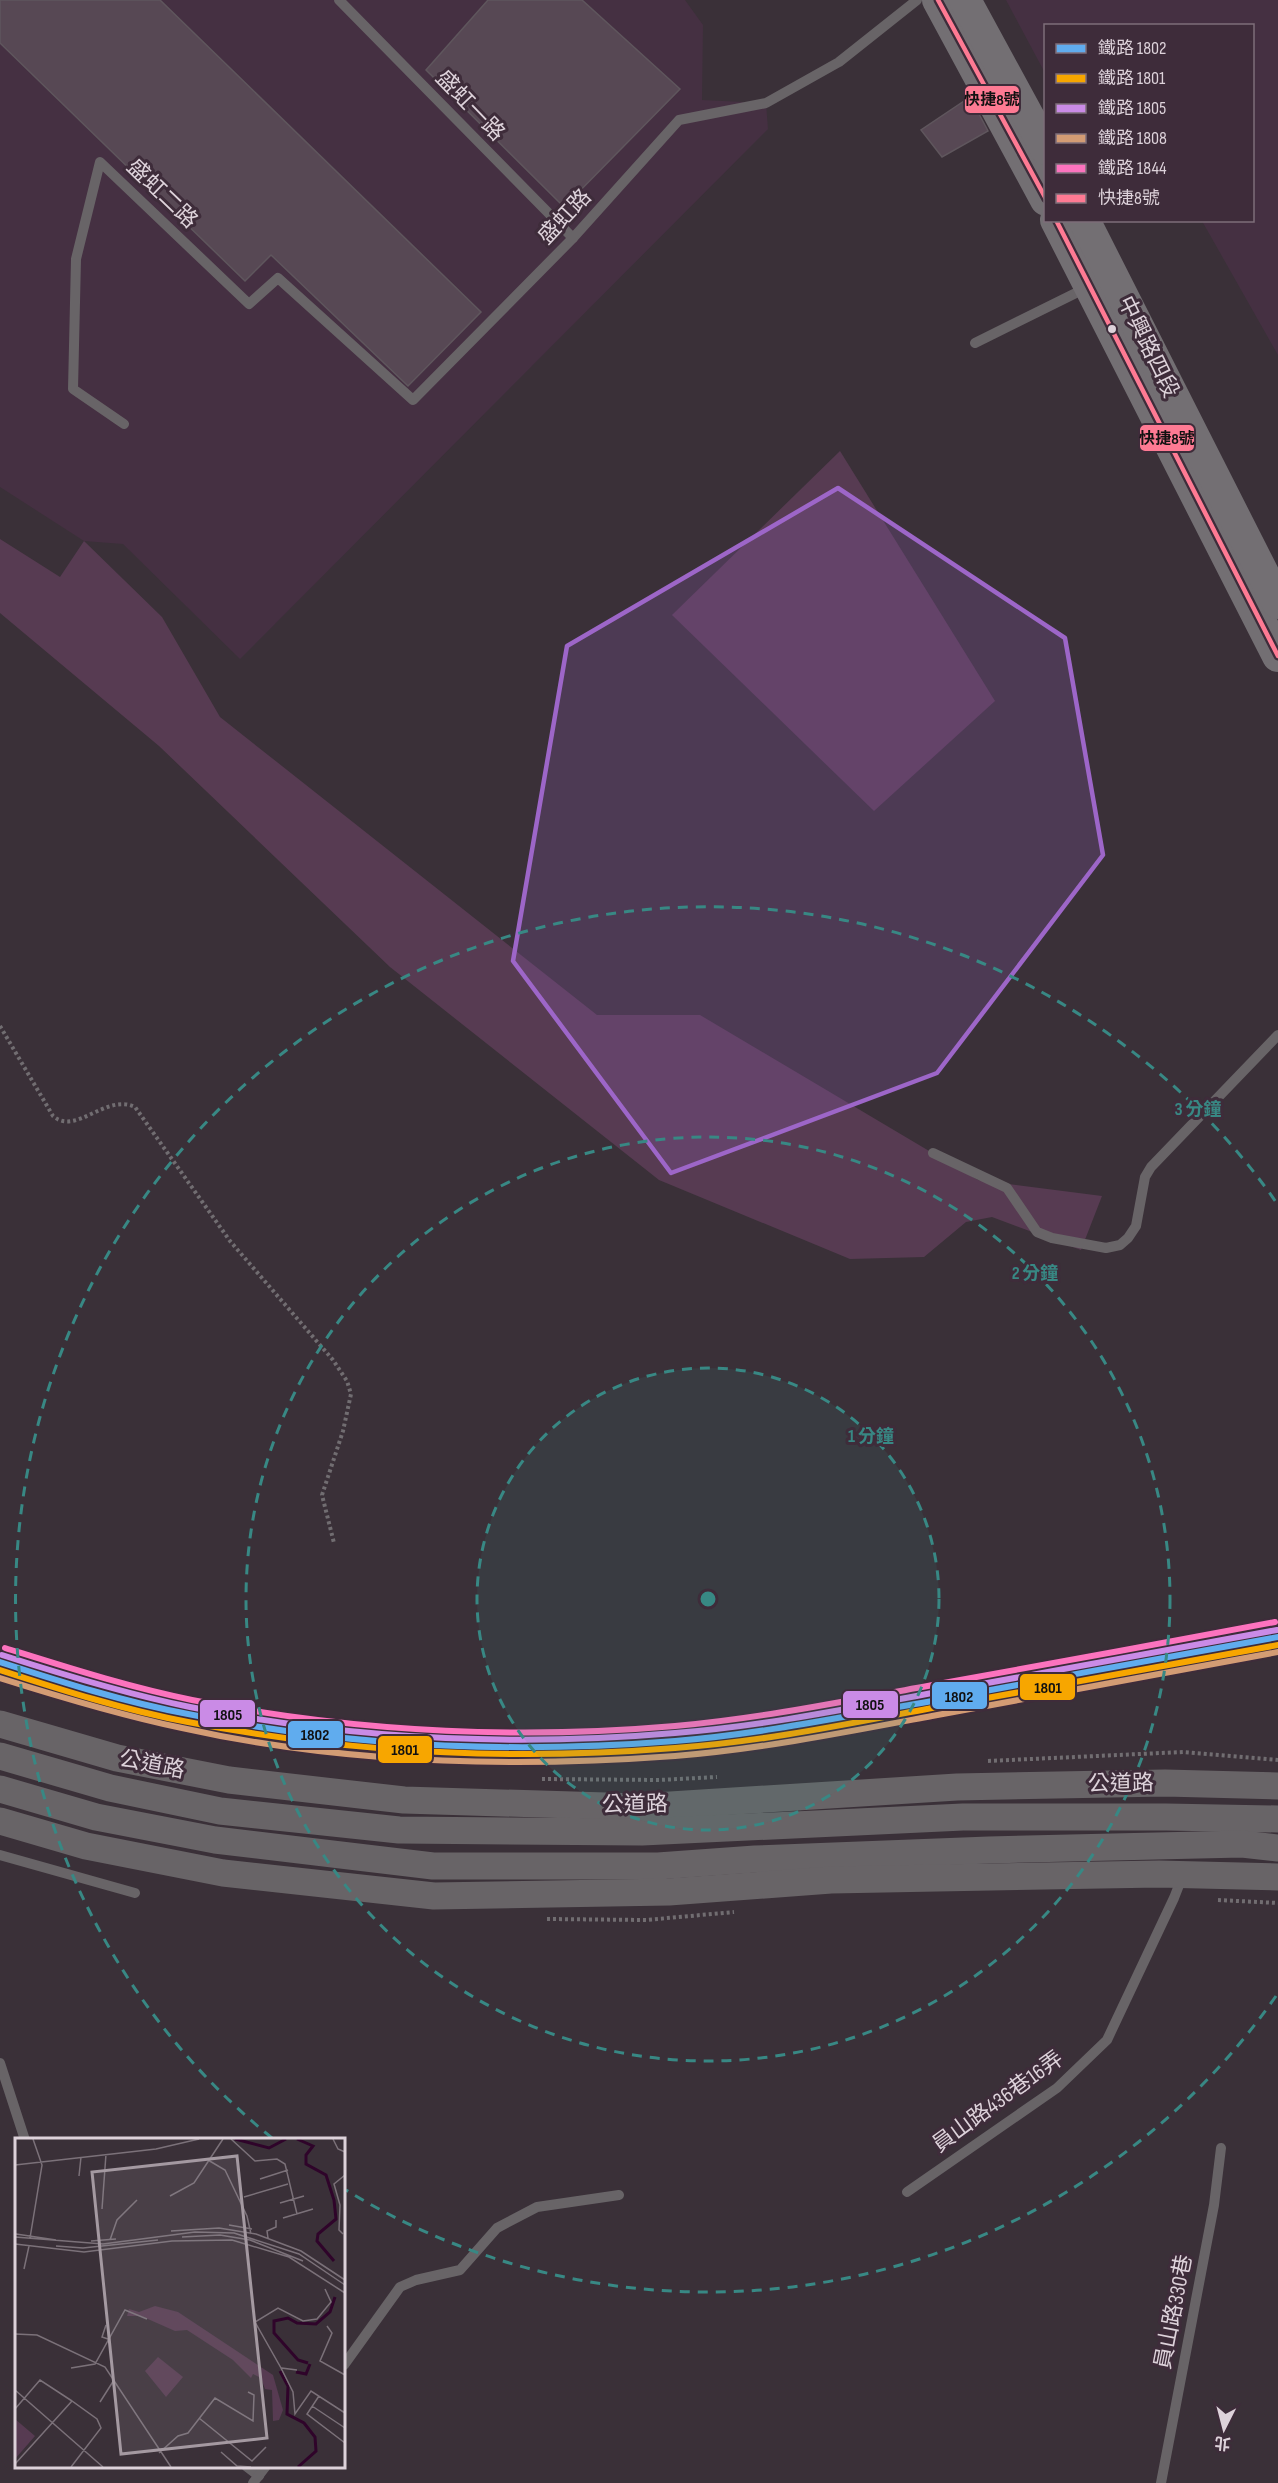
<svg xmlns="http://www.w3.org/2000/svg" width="1278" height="2483" viewBox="0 0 1278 2483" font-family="'Sofia Sans Condensed','Noto Sans TC',sans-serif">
<rect width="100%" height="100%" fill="#3a3038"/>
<g fill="#453042">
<path d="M 0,0 L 685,0 L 703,25 L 702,100 L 766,103 L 768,129 L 240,659 L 123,544 L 84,541 L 0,487 Z"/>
<path d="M 1006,0 L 1278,0 L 1278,355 L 1202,221 L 1252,220 L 1252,26 L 1046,26 L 1045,73 Z"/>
</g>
<g fill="#573b52">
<path d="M 840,451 L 995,701 L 874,811 L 672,615 Z"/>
<path d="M 0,539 L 60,577 L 84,541 L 162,617 L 220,717 L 597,1015 L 700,1015 L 978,1180 L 1102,1196 L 1081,1250 L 992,1217 L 966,1222 L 924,1257 L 850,1259 L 659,1180 L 390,967 L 159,746 L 0,613 Z"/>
</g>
<g fill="#574854" stroke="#5f565d" stroke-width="1.5">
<path d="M 0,0 L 160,0 L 481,312 L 408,386 L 271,255 L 245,281 L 0,43 Z"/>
<path d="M 488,0 L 582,0 L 680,89 L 564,207 L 426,70 Z"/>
<path d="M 970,97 L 988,131 L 942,157 L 921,130 Z"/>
</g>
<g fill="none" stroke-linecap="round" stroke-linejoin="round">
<g stroke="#716d71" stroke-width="4" stroke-dasharray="3 3" stroke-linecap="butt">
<path d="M 0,1026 L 53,1116 C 76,1136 106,1093 135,1107 L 230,1241 L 333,1360 L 347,1381 L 351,1394 L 343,1431 L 322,1495 L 334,1543"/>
<path d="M 988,1761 L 1183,1752 L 1278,1760"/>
<path d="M 542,1779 L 659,1780 L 717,1777"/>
<path d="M 1218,1900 L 1278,1903"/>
<path d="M 547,1919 L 646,1920 L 734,1912"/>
</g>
<g stroke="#686467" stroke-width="10">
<path d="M 339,0 L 573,238"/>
<path d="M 975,343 L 1088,287"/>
<path d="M 124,424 L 73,389 L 76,259 L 100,162 L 249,304 L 278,278 L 413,400 L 573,238 L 679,120 L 766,103 L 839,62 L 917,0"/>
<path d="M 933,1153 L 1007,1188 L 1037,1232 L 1052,1238 L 1106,1248 L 1120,1245 L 1128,1238 L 1136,1226 L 1145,1177 L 1151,1167 L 1278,1035"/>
<path d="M 0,1855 L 135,1893"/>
<path d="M 0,2063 L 25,2140"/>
<path d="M 907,2192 L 1057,2088 L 1107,2040 L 1174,1898 L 1183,1875"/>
<path d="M 344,2365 L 400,2287 L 416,2280 L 460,2270 L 497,2228 L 537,2207 L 619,2195"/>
<path d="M 246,2466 L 259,2476"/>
<path d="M 253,2483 L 266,2466"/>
<path d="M 1161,2483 L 1214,2205 L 1221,2148"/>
</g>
<g stroke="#686467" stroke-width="27">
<path d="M 0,1724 L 117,1758 L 229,1780 L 404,1800 L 639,1807 L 957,1787 L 1165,1783 L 1278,1786"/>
<path d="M 0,1756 L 110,1788 L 220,1811 L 399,1830 L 642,1832 L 963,1817 L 1166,1817 L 1278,1819"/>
<path d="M 0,1789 L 96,1817 L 215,1840 L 433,1866 L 658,1866 L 755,1859 L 989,1850 L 1242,1844 L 1278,1848"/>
<path d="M 0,1821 L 86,1846 L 223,1873 L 434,1896 L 669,1892 L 831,1880 L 1159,1874 L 1278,1877"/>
</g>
<g stroke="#736f73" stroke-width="32">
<path d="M 938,0 L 1046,200"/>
<path d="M 965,0 L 1046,149"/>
<path d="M 1056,220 L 1278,656"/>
<path d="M 1084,220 L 1278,603"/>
</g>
<defs>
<g id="bus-1">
<path d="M 938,0 L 1046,199"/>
<path d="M 1056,220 L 1278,656"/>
</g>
</defs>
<use href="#bus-1" stroke="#3e2c3a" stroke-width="9"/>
<use href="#bus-1" stroke="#fe7a93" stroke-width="4.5"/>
<defs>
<path id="rail-1" d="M 0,1662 C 62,1682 124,1702 188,1714 C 348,1747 512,1754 675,1741 C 761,1734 846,1716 932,1701 C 1047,1679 1163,1658 1278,1637"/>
<path id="rail-2" d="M 0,1670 C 62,1690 124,1710 188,1722 C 349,1753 512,1761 675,1748 C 761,1742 847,1724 932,1708 C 1047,1687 1163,1666 1278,1645"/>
<path id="rail-3" d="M 2,1655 C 64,1675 126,1694 190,1707 C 349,1739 513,1747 675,1733 C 764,1726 851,1708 938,1692 C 1051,1671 1164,1650 1277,1630"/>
<path id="rail-4" d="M 0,1678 C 60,1697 120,1715 182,1728 C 343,1764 511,1768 675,1756 C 761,1749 847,1732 932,1716 C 1047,1695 1163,1673 1278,1652"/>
<path id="rail-5" d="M 5,1648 C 66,1667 128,1687 192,1700 C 350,1731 514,1740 675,1726 C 764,1718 850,1700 938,1684 C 1050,1664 1163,1643 1275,1622"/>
</defs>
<use href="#rail-1" stroke="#3e2c3a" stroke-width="10"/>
<use href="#rail-2" stroke="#3e2c3a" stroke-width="10"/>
<use href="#rail-3" stroke="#3e2c3a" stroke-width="10"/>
<use href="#rail-4" stroke="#3e2c3a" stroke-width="10"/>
<use href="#rail-5" stroke="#3e2c3a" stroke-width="10"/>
<use href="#rail-1" stroke="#60acee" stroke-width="6"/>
<use href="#rail-2" stroke="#f7a600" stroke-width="6"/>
<use href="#rail-3" stroke="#ca8be6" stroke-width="6"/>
<use href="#rail-4" stroke="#d39c74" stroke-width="6"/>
<use href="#rail-5" stroke="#fc73be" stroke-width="6"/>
</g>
<path fill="#9d66c8" fill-opacity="0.2" stroke="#9d66c8" stroke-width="4.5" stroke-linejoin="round" d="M 838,488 L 1065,638 L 1103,855 L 937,1073 L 671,1173 L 513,961 L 567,646 Z"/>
<circle cx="708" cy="1599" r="231" fill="#388884" fill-opacity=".12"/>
<g fill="none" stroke="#388884" stroke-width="3" stroke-dasharray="10 8">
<circle cx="708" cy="1599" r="231"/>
<circle cx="708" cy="1599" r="462"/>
<path d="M1276 1996A693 693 0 0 1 346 2190M272 2138A693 693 0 1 1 1276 1202"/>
</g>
<circle fill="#ddd2da" stroke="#3e2c3a" stroke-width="2" cx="1112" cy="329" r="5"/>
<g text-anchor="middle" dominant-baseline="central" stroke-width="6" stroke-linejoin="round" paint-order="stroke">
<g font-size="22" fill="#ddd2da" stroke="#3e2c3a">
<text transform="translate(470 106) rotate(46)">盛虹一路</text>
<text transform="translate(162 194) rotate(44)">盛虹二路</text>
<text transform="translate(565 217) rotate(-47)">盛虹路</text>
<text transform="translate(1148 347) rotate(64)">中興路四段</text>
<text transform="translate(152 1765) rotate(11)">公道路</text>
<text transform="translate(1121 1784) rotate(-1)">公道路</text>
<text transform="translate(635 1805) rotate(-1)">公道路</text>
<text transform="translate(998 2102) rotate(-36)">員山路436巷16弄</text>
<text transform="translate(1174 2312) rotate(-79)">員山路330巷</text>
</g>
</g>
<g transform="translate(15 2138)">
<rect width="330" height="330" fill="#3a3038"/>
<path d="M 140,168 L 163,174 L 258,237 L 268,272 L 264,282 L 258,283 L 257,252 L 250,251 L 246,240 L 238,236 L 236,240 L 218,222 L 172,192 L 160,193 L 126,178 L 112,178 L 114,171 L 124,174 ZM 143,219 L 168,239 L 151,259 L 130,233 ZM 0,281 L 20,298 L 0,321 Z" fill="#573b52"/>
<path fill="none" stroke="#2f042a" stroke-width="3" d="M 220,1 L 254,10 L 271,1M 282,1 L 298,8 L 291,17 L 291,26 L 311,37 L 319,62 L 321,81 L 303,96 L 302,103 L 319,123M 293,225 L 283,222 L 259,195 L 259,183 L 273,180 L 282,185 L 301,186 L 315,174 L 320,159M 265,233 L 273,248 L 272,276 L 289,285 L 300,299 L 301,313 L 283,329M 281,234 L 291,236 L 295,226"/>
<path fill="none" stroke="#7b7179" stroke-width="1.5" d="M 216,1 L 240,23 L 262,21 L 270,26 L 282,76M 318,1 L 323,11 L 330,14M 193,22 L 210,32 L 232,78 L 236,96M 0,27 L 141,11 L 184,1M 64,38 L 66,19M 245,41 L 273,32M 155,58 L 179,45 L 208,1M 229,59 L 273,46M 265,65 L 289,58M 87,71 L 91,16M 268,80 L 298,71M 214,87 L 237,91M 156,93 L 204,90 L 241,96 L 286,113 L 330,142M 1,96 L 41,102M 328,96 L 324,92 L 325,67 L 319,46 L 330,37M 0,99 L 88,106 L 180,94 L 219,95 L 284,116 L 330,147M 167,99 L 205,97 L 235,102 L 288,123M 15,100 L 27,27 L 18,1M 253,100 L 252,93 L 261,89 L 261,82M 95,102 L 102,82 L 122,62M 76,103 L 101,101M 0,106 L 69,114 L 157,103 L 217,102 L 274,119 L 330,155M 41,108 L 68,110 L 143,102M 9,131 L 14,108M 91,187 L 87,199 L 93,201M 312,188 L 317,195 L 305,223 L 330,237M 0,196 L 22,197 L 90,229 L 156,329M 56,230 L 80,226 L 110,172 L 132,181M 266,230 L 240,184 L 263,170 L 288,183 L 302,181 L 316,164 L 310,151M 282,232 L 266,230 L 278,254 L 280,276 L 296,253 L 330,275M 0,252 L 88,329M 304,258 L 292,276 L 330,305M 85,264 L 99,242M 297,268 L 330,290M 0,271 L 25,242 L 57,263M 184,280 L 237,323 L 251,309M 206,314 L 222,328 L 236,329M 144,315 L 163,298 L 173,295 L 200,260 L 238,283 L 239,257 L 233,254M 0,326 L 57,263 L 82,281 L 86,290 L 56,329"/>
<path fill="#a499a1" fill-opacity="0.15" stroke="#a499a1" stroke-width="3" d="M 222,18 L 252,300 L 106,316 L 77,34 Z"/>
<rect width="330" height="330" fill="none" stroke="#ddd2da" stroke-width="3"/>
</g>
<circle cx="708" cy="1599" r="9" fill="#388884" stroke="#3e2c3a" stroke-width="3"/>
<g font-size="18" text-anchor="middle" font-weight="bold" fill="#388884" stroke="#3e2c3a" stroke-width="6" stroke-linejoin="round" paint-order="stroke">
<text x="1198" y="1115">3 分鐘</text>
<text x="1035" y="1279">2 分鐘</text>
<text x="871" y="1442">1 分鐘</text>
</g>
<g stroke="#3e2c3a" stroke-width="2">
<rect x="964" y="85" width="56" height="29" rx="6" fill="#fe7a93"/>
<rect x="1139" y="424" width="56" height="28" rx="6" fill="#fe7a93"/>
<rect x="1019" y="1673" width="57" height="28" rx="6" fill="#f7a600"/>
<rect x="931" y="1681" width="57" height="29" rx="6" fill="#60acee"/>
<rect x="842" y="1690" width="57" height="29" rx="6" fill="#ca8be6"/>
<rect x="199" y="1699" width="57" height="29" rx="6" fill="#ca8be6"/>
<rect x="287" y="1720" width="57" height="29" rx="6" fill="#60acee"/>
<rect x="377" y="1735" width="56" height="29" rx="6" fill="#f7a600"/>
</g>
<g font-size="16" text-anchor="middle" font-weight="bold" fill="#111">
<text x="992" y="105">快捷8號</text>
<text x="1167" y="444">快捷8號</text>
<text x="1048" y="1693">1801</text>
<text x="959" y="1702">1802</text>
<text x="870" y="1710">1805</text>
<text x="228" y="1720">1805</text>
<text x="315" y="1740">1802</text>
<text x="405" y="1755">1801</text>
</g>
<rect x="1044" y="24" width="210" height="198" fill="#3e2c3a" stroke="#7e6e7a" stroke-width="1.5"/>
<rect x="1056" y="44" width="30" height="9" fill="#60acee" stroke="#7e6e7a" stroke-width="1.5"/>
<text x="1098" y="54" font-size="18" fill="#ddd2da">鐵路 1802</text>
<rect x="1056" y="74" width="30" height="9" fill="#f7a600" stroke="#7e6e7a" stroke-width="1.5"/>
<text x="1098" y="84" font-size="18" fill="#ddd2da">鐵路 1801</text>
<rect x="1056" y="104" width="30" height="9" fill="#ca8be6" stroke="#7e6e7a" stroke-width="1.5"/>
<text x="1098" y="114" font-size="18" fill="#ddd2da">鐵路 1805</text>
<rect x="1056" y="134" width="30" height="9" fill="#d39c74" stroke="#7e6e7a" stroke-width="1.5"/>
<text x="1098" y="144" font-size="18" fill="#ddd2da">鐵路 1808</text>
<rect x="1056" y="164" width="30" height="9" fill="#fc73be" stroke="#7e6e7a" stroke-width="1.5"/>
<text x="1098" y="174" font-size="18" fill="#ddd2da">鐵路 1844</text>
<rect x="1056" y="194" width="30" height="9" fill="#fe7a93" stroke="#7e6e7a" stroke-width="1.5"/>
<text x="1098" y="204" font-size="18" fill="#ddd2da">快捷8號</text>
<g transform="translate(1224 2429) rotate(186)" stroke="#3e2c3a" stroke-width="4.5" paint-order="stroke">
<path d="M0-4.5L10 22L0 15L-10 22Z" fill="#ddd2da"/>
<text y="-9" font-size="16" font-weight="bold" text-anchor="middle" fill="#ddd2da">北</text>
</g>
</svg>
